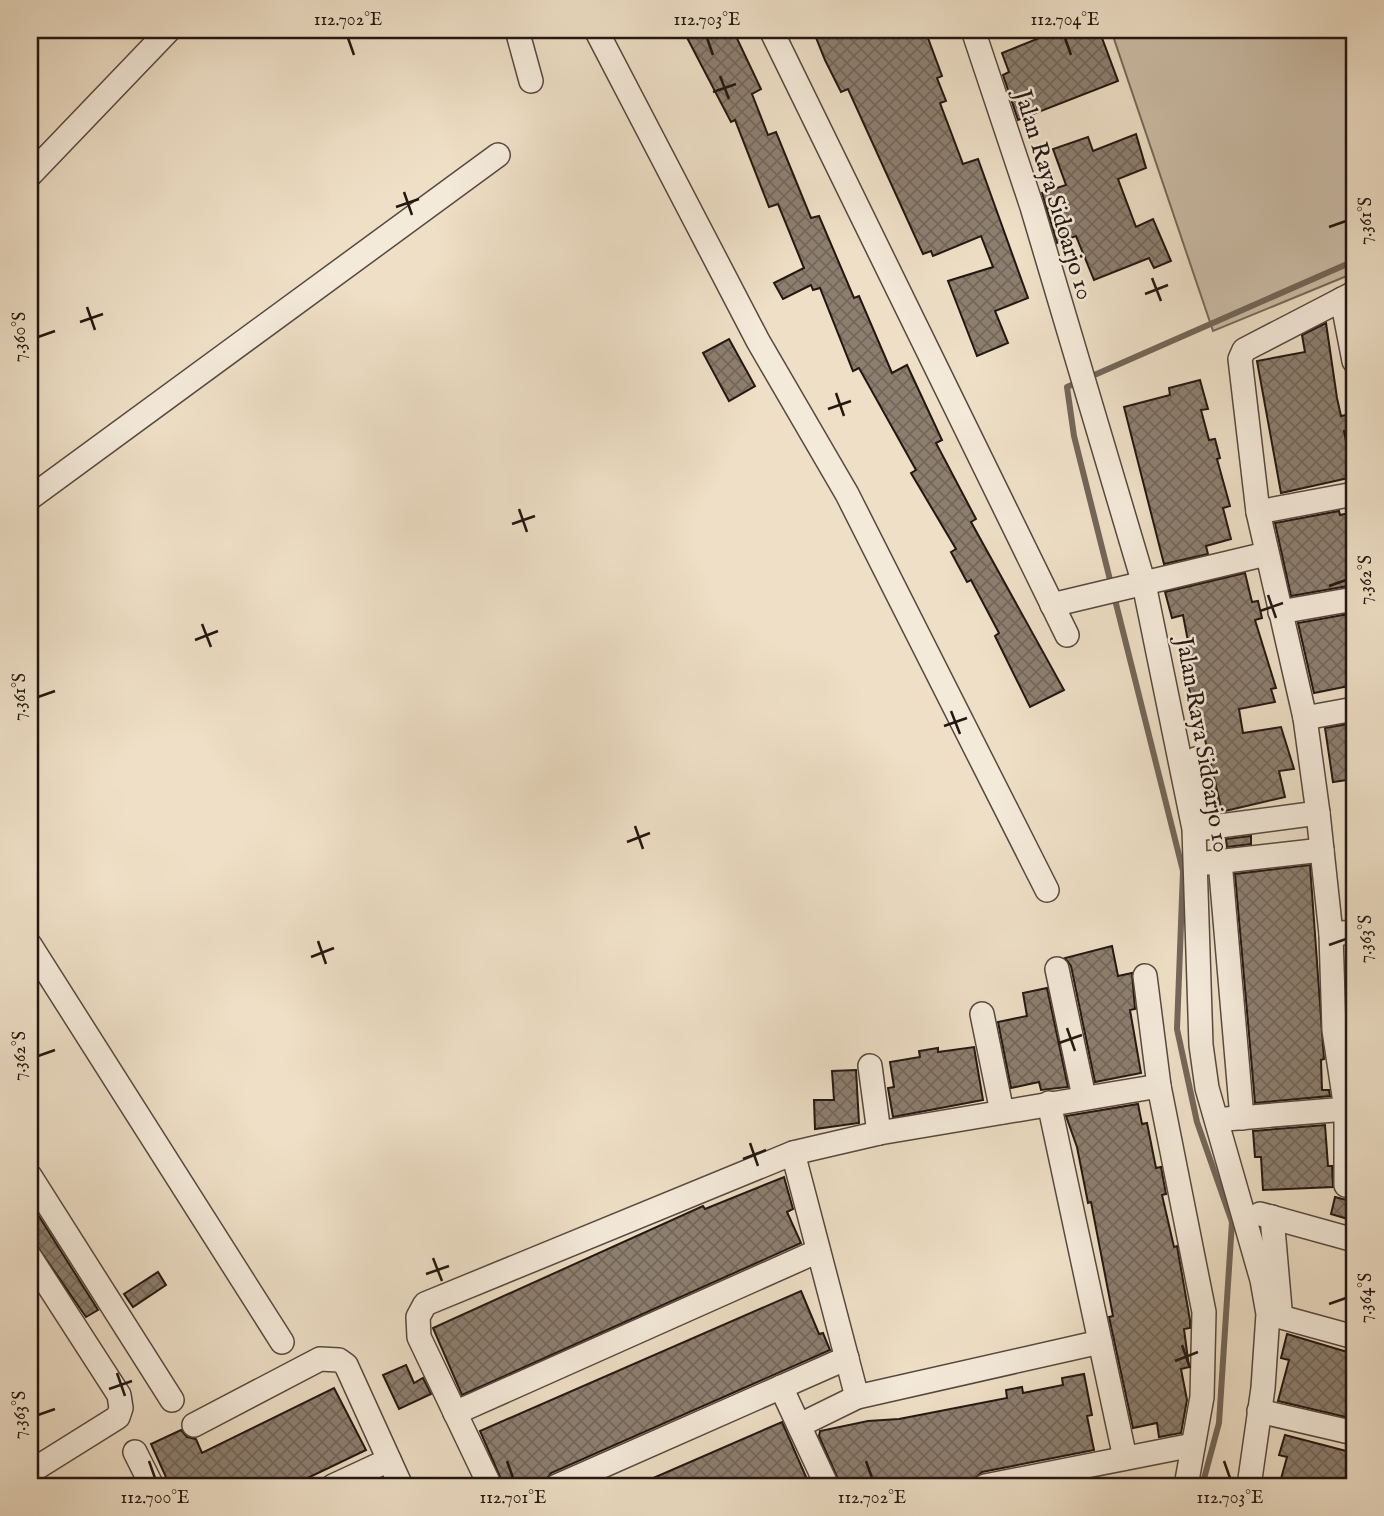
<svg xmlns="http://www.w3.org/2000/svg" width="1384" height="1516" viewBox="0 0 1384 1516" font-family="'IM FELL English',serif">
<defs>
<pattern id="building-cross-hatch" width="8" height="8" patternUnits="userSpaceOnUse" patternTransform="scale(1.75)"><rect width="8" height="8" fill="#8d7f70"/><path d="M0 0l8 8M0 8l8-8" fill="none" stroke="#73675b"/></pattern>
</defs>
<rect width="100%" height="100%" fill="#eedfc6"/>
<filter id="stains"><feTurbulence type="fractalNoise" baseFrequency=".00286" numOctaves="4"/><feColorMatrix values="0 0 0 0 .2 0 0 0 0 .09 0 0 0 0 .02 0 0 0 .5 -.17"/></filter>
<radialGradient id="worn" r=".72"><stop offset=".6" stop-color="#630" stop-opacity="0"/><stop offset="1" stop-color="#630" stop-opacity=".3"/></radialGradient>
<path fill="#cbbda7" stroke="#776a5c" stroke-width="2" d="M 1111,30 L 1354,30 L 1354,273 L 1213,331 Z"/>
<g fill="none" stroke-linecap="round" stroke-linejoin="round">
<path stroke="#736659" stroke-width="6" d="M 1202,1486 L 1219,1423 L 1232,1222 L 1197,1122 L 1177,1029 L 1183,871 L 1074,436 L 1067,387 L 1354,261"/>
</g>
<g fill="url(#building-cross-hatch)" stroke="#231712" stroke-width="2">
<path d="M 683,30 L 733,30 L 761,89 L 752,94 L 768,135 L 776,132 L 811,218 L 819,216 L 854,298 L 859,296 L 892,373 L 907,365 L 942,440 L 936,443 L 976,519 L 971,522 L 1064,690 L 1030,707 L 995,636 L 999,633 L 971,580 L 967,582 L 951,552 L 956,549 L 911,473 L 916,470 L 859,368 L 853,371 L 820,288 L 813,290 L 811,285 L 783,299 L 774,283 L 804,268 L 778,204 L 769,207 L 735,120 L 731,122 Z"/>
<path d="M 827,30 L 925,30 L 942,76 L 937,78 L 946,101 L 940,103 L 963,164 L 978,159 L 1028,298 L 995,311 L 1008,343 L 977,356 L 948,281 L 993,267 L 981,236 L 933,256 L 931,251 L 923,254 L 848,89 L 841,92 L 825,60 L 815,35 Z"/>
<path d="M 1047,30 L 1099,30 L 1118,81 L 1018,120 L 1003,75 L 1009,72 L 1002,53 L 1037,39 L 1035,34 Z"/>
<path d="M 1136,134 L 1146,168 L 1118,179 L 1136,227 L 1153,219 L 1171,261 L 1154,268 L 1149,258 L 1094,280 L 1076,236 L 1057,243 L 1042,193 L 1066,185 L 1053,149 L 1088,137 L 1093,151 Z"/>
<path d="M 1326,323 L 1337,398 L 1341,416 L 1346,415 L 1348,430 L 1344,431 L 1353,477 L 1281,493 L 1257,361 L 1305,352 L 1302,335 Z"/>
<path d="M 729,339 L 755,386 L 729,401 L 703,353 Z"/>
<path d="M 1200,380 L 1208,409 L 1201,410 L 1209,440 L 1215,439 L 1220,458 L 1217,459 L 1230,506 L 1223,508 L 1231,539 L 1206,546 L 1208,554 L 1164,564 L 1124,407 L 1170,395 L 1169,388 Z"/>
<path d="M 1339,511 L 1340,515 L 1354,512 L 1354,585 L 1291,596 L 1275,523 Z"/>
<path d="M 1245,573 L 1252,602 L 1258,601 L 1262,618 L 1255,620 L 1276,688 L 1271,689 L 1275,702 L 1239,709 L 1243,733 L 1281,727 L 1294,769 L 1279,771 L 1285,797 L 1225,811 L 1224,807 L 1221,807 L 1197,706 L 1194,706 L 1188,685 L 1196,683 L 1183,615 L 1172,618 L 1165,592 Z"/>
<path d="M 1354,613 L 1354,685 L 1314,693 L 1298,623 Z"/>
<path d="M 1354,723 L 1354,779 L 1333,782 L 1325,728 Z"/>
<path d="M 1251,836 L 1251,844 L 1227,847 L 1226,839 Z"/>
<path d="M 1310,865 L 1324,1059 L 1321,1060 L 1322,1090 L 1329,1090 L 1330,1096 L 1255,1103 L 1235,874 Z"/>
<path d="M 1112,946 L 1118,976 L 1132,973 L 1135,1009 L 1130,1010 L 1141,1073 L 1095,1082 L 1071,966 L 1065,958 Z"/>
<path d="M 1047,988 L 1068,1087 L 1041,1090 L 1039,1082 L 1011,1088 L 998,1022 L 1027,1016 L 1023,993 Z"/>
<path d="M 974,1047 L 983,1100 L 893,1117 L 888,1088 L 894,1087 L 890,1062 L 920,1057 L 919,1051 L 938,1048 L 938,1052 Z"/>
<path d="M 856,1070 L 859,1123 L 815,1129 L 814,1100 L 834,1100 L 832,1071 Z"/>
<path d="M 1138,1104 L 1142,1124 L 1147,1123 L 1156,1168 L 1161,1167 L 1166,1194 L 1162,1195 L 1174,1247 L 1177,1246 L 1190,1320 L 1190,1328 L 1184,1329 L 1189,1367 L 1181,1369 L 1187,1400 L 1181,1433 L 1159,1437 L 1157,1423 L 1133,1428 L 1109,1317 L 1113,1316 L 1091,1202 L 1088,1203 L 1077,1147 L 1066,1116 Z"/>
<path d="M 1325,1125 L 1328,1166 L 1332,1166 L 1333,1187 L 1263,1190 L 1261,1157 L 1255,1157 L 1253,1131 Z"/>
<path d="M 784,1177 L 793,1209 L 787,1212 L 801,1243 L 462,1395 L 433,1328 L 703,1206 L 705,1209 Z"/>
<path d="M 1335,1197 L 1354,1202 L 1351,1220 L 1331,1214 Z"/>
<path d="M 30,1202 L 98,1310 L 86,1317 L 30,1236 Z"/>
<path d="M 158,1272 L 166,1285 L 133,1307 L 124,1294 Z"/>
<path d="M 801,1291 L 819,1334 L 823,1333 L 830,1350 L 551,1473 L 543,1484 L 504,1486 L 480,1431 Z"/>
<path d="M 1287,1334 L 1354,1354 L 1346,1396 L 1354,1398 L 1354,1419 L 1278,1401 L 1289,1360 L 1281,1358 Z"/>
<path d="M 406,1365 L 414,1383 L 423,1378 L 431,1394 L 399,1409 L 383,1375 Z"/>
<path d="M 1084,1374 L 1092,1415 L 1087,1416 L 1094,1450 L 982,1472 L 972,1481 L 945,1486 L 841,1486 L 819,1436 L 820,1431 L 868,1421 L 899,1419 L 1007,1398 L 1006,1390 L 1022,1387 L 1023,1393 L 1063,1385 L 1062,1378 Z"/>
<path d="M 334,1388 L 366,1450 L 291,1486 L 170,1486 L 151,1444 L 181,1430 L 187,1437 L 196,1439 L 202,1453 Z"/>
<path d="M 782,1422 L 810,1486 L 635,1486 Z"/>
<path d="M 1285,1435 L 1354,1453 L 1354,1486 L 1279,1486 L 1287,1457 L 1279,1455 Z"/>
</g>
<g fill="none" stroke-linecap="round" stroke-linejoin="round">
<defs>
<g id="minor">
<path d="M 517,30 L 531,81"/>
<path d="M 596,30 L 758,341 L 847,494 L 1047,890"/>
<path d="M 771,30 L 1067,635"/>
<path d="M 973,30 L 1032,207 L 1144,584 L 1194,829 L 1201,1045 L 1207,1088 L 1262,1280 L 1268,1314 L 1263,1388 L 1249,1486"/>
<path d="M 30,175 L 169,30"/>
<path d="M 1342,299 L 1354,361"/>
<path d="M 30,498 L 498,155"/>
<path d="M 1258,512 L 1354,494"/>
<path d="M 1052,605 L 1266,554"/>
<path d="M 1280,612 L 1354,599"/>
<path d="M 1305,718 L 1354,709"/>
<path d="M 1196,759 L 1211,827"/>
<path d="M 1197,829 L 1318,813"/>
<path d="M 1220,861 L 1242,1118"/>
<path d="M 1207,863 L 1322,850"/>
<path d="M 1331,934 L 1354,932"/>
<path d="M 30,945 L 282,1342"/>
<path d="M 1057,969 L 1084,1097"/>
<path d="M 1145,976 L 1159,1086 L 1204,1312 L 1202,1397 L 1186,1486"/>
<path d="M 982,1014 L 1002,1112"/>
<path d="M 870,1066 L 879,1133"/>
<path d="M 1049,1103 L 1125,1458"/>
<path d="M 1226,1119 L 1346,1109"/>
<path d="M 793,1153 L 857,1397"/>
<path d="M 30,1176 L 172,1400"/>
<path d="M 1346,1185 L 1346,1109 L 1334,1030 L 1331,934 L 1318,813 L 1305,718 L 1258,512 L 1240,359 L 1244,350 L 1354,293"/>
<path d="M 1260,1214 L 1354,1240"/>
<path d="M 1272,1217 L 1280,1309"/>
<path d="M 30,1257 L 119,1395 L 121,1408 L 118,1417 L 30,1472"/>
<path d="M 1281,1317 L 1354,1337"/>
<path d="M 781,1387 L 827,1486"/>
<path d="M 1259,1411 L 1354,1433"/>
<path d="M 455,1413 L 818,1251"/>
<path d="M 194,1425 L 320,1359 L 339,1360 L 346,1365 L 401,1486"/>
<path d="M 800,1425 L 857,1397 L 1100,1342"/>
<path d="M 135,1452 L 152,1486"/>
<path d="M 333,1486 L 389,1460"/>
<path d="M 490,1486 L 419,1337 L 418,1317 L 425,1304 L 793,1153 L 879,1133 L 1159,1086"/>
<path d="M 557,1486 L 847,1358"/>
<path d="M 985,1486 L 1193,1445"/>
</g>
</defs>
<use href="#minor" stroke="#56493f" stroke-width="26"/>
<use href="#minor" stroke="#f4eada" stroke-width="23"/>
</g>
<path fill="none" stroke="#231712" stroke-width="2.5" d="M 348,38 L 354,55M 707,38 L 713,55M 1065,38 L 1071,55M 720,76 L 729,99M 713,92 L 736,84M 404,192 L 412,215M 396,207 L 419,199M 1329,227 L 1346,221M 1152,278 L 1161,301M 1145,294 L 1168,285M 87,307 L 95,330M 80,322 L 103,314M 38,337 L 55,331M 836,393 L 844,416M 828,409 L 851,401M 519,509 L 527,532M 512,524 L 535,516M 1329,586 L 1346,580M 1268,595 L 1276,618M 1260,611 L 1283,603M 202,624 L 211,647M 195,640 L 218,631M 38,697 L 55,691M 951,711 L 960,734M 944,726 L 967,718M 635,826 L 643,849M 627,842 L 650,833M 318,941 L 326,964M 1329,945 L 1346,939M 311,957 L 334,948M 1067,1028 L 1075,1051M 1059,1043 L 1082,1035M 38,1056 L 55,1050M 750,1143 L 758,1166M 743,1159 L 766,1150M 433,1258 L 442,1281M 426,1274 L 449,1266M 1329,1304 L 1346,1298M 1182,1345 L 1190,1368M 1175,1361 L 1198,1352M 117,1373 L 125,1396M 109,1389 L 132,1381M 38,1415 L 55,1409M 149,1461 L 155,1478M 507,1461 L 513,1478M 866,1461 L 872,1478M 1224,1461 L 1230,1478"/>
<g text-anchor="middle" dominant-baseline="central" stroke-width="5" stroke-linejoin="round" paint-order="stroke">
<g font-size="24" fill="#231712" stroke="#f4eada">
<text transform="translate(1053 195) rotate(73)">Jalan Raya Sidoarjo 10</text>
<text transform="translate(1202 745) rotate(80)">Jalan Raya Sidoarjo 10</text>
</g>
</g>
<rect width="1384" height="1516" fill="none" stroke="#eedfc6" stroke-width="77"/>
<rect x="38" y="38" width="1308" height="1440" fill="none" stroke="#231712" stroke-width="2.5"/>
<g font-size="18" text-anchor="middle" fill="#231712">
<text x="348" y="25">112.702°E</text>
<text x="707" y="25">112.703°E</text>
<text x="1065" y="25">112.704°E</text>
<text transform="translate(1365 221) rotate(-90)" y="6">7.361°S</text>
<text transform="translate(19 337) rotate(-90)" y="6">7.360°S</text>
<text transform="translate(1365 580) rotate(-90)" y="6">7.362°S</text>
<text transform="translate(19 697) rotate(-90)" y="6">7.361°S</text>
<text transform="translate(1365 939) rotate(-90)" y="6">7.363°S</text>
<text transform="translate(19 1056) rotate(-90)" y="6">7.362°S</text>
<text transform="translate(1365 1298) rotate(-90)" y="6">7.364°S</text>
<text transform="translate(19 1415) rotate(-90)" y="6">7.363°S</text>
<text x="155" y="1503">112.700°E</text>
<text x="513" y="1503">112.701°E</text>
<text x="872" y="1503">112.702°E</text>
<text x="1230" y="1503">112.703°E</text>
</g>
<rect width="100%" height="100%" filter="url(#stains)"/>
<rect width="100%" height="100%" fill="url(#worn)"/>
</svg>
